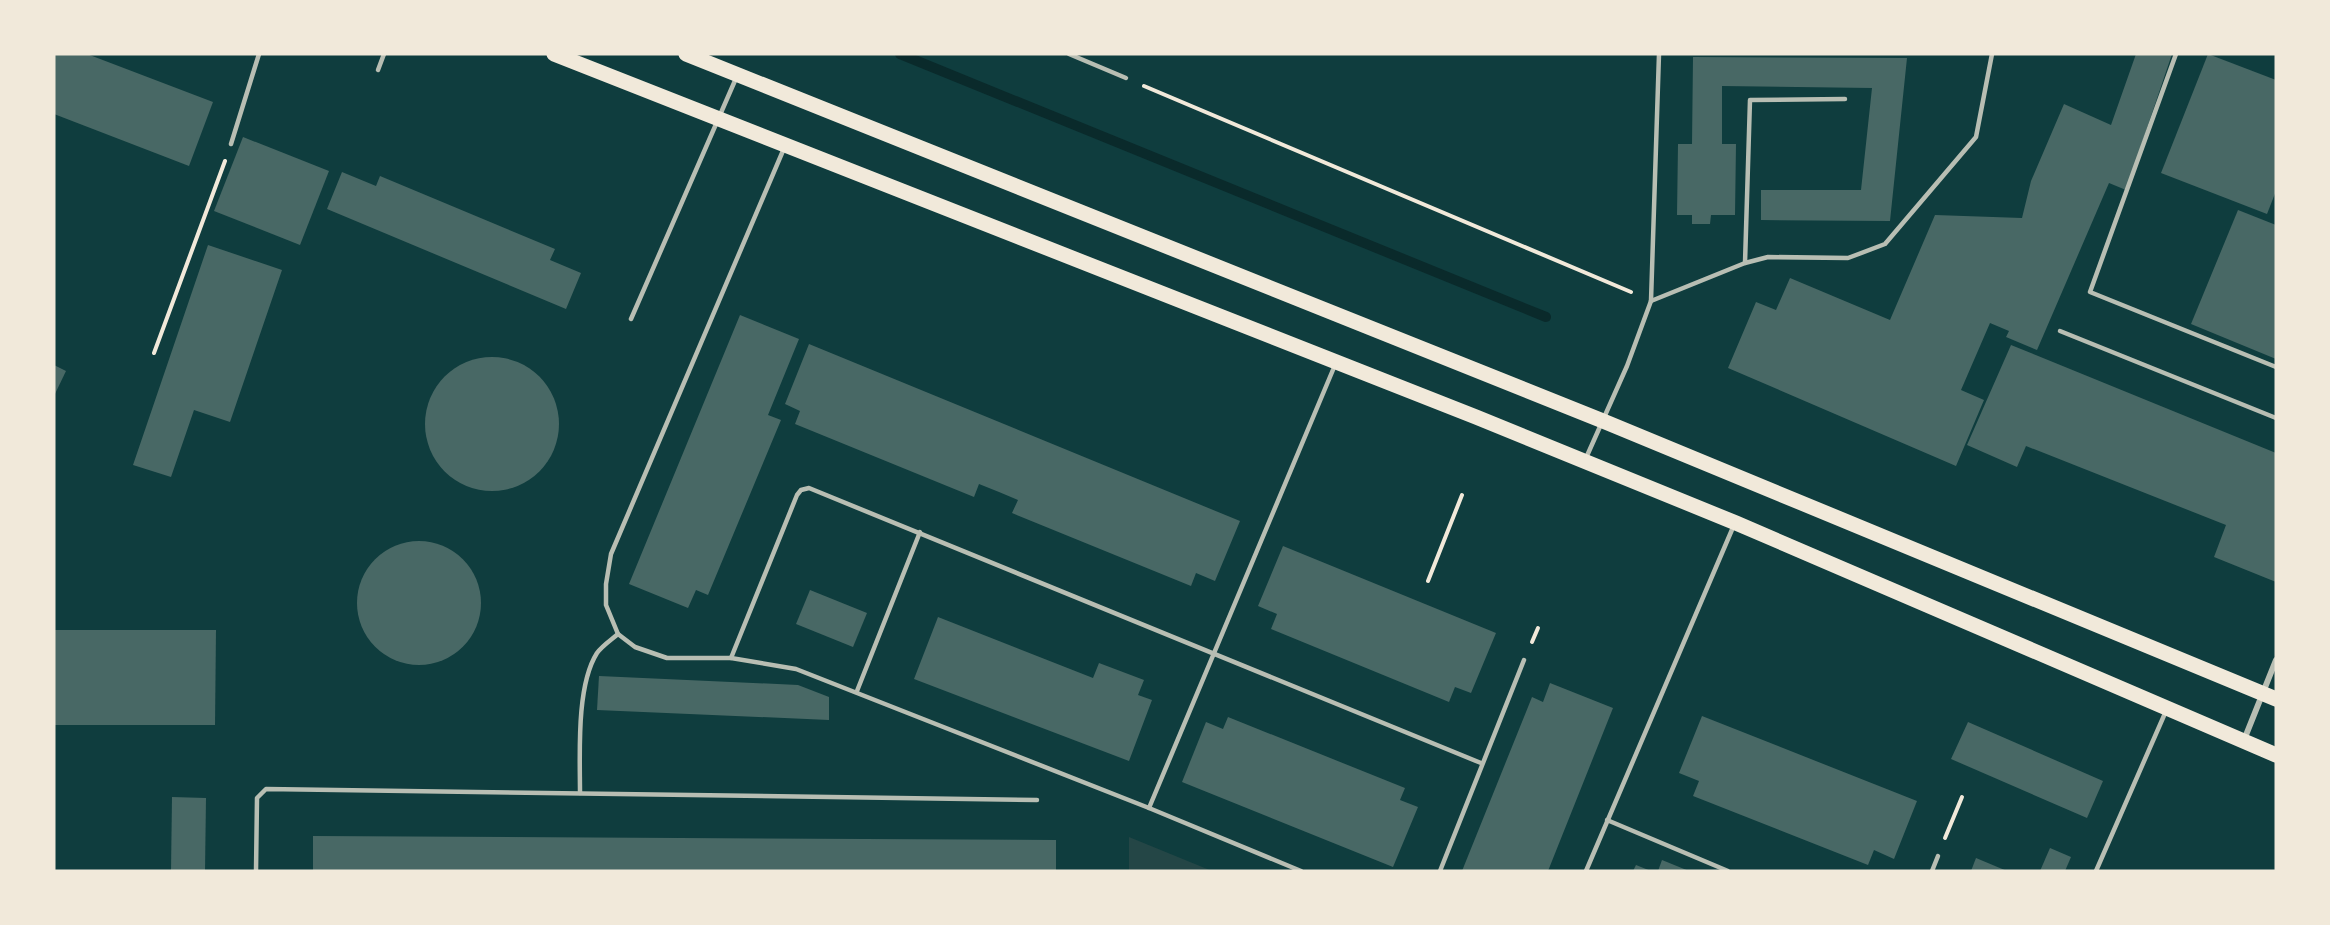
<svg xmlns="http://www.w3.org/2000/svg" width="2330" height="925" viewBox="0 0 2330 925" font-family="'Sofia Sans Condensed',sans-serif">
<rect width="100%" height="100%" fill="#0f3d3e"/>
<path fill="#244646" d="M 1129,837 L 1212,871 L 1129,871 Z"/>
<g fill="none" stroke-linecap="round" stroke-linejoin="round">
<path stroke="#0a2a2b" stroke-width="10" d="M 900,54 L 1546,317"/>
</g>
<g fill="#486865">
<path d="M 54,54 L 87,54 L 213,102 L 189,166 L 54,114 Z"/>
<path d="M 2136,54 L 2172,54 L 2126,190 L 2109,183 L 2037,350 L 2006,337 L 2009,331 L 1990,323 L 1961,390 L 1984,400 L 1956,466 L 1728,368 L 1756,302 L 1776,310 L 1790,278 L 1890,320 L 1935,215 L 2022,218 L 2031,181 L 2064,104 L 2111,125 Z"/>
<path d="M 2208,54 L 2276,80 L 2276,191 L 2267,214 L 2161,173 Z"/>
<path d="M 1693,57 L 1907,58 L 1890,221 L 1761,220 L 1761,190 L 1861,190 L 1872,88 L 1722,86 L 1722,144 L 1736,144 L 1735,215 L 1711,215 L 1710,224 L 1692,224 L 1692,215 L 1677,215 L 1678,144 L 1692,144 Z"/>
<path d="M 243,137 L 329,171 L 300,245 L 214,211 Z"/>
<path d="M 342,172 L 376,186 L 380,176 L 555,249 L 550,260 L 581,273 L 566,309 L 327,209 Z"/>
<path d="M 2238,210 L 2276,225 L 2276,359 L 2191,324 Z"/>
<path d="M 208,245 L 282,270 L 230,422 L 194,410 L 171,477 L 133,465 Z"/>
<path d="M 740,315 L 799,339 L 768,415 L 781,420 L 708,595 L 696,590 L 688,608 L 629,584 Z"/>
<path d="M 809,344 L 1240,521 L 1215,581 L 1196,573 L 1191,586 L 1012,513 L 1018,500 L 999,492 L 979,484 L 974,497 L 795,424 L 800,411 L 785,404 Z"/>
<path d="M 2011,345 L 2276,453 L 2276,582 L 2214,557 L 2226,525 L 2026,446 L 2017,467 L 1967,445 Z"/>
<circle cx="492" cy="424" r="67"/>
<path d="M 54,365 L 66,371 L 54,396 Z"/>
<circle cx="419" cy="603" r="62"/>
<path d="M 1283,546 L 1496,633 L 1471,693 L 1455,687 L 1449,702 L 1271,629 L 1277,614 L 1258,606 Z"/>
<path d="M 810,590 L 867,613 L 853,647 L 796,624 Z"/>
<path d="M 938,617 L 1093,678 L 1099,663 L 1144,680 L 1138,695 L 1152,700 L 1129,761 L 914,679 Z"/>
<path d="M 54,630 L 216,630 L 215,725 L 54,725 Z"/>
<path d="M 599,676 L 798,685 L 829,697 L 829,720 L 597,710 Z"/>
<path d="M 1550,683 L 1613,708 L 1548,871 L 1462,871 L 1532,697 L 1543,702 Z"/>
<path d="M 1702,716 L 1917,801 L 1894,859 L 1874,850 L 1868,865 L 1693,796 L 1699,781 L 1679,773 Z"/>
<path d="M 1228,717 L 1405,788 L 1400,800 L 1418,807 L 1393,867 L 1182,782 L 1206,722 L 1223,729 Z"/>
<path d="M 1968,722 L 2103,781 L 2087,818 L 1951,759 Z"/>
<path d="M 172,797 L 206,798 L 205,871 L 171,871 Z"/>
<path d="M 313,836 L 1056,840 L 1056,871 L 313,871 Z"/>
<path d="M 2050,848 L 2071,857 L 2065,871 L 2040,871 Z"/>
<path d="M 1976,858 L 2007,871 L 1971,871 Z"/>
<path d="M 1662,860 L 1689,871 L 1658,871 Z"/>
<path d="M 1636,865 L 1651,871 L 1633,871 Z"/>
</g>
<g fill="none" stroke-linecap="round" stroke-linejoin="round">
<g stroke="#f1e9da" stroke-width="4">
<path d="M 1144,86 L 1631,292"/>
<path d="M 154,353 L 225,161"/>
<path d="M 1428,581 L 1462,495"/>
<path d="M 1532,642 L 1538,628"/>
<path d="M 1945,838 L 1962,797"/>
</g>
<g stroke="#b8beb3" stroke-width="4.5">
<path d="M 1069,54 L 1126,78"/>
<path d="M 2176,54 L 2090,292 L 2276,367"/>
<path d="M 378,70 L 384,54"/>
<path d="M 231,144 L 259,54"/>
<path d="M 785,146 L 611,554 L 606,584 L 606,605 L 618,634 L 635,647 L 667,658 L 731,658 L 796,669 L 1149,808 L 1301,871"/>
<path d="M 1745,263 L 1750,100 L 1845,99"/>
<path d="M 1651,301 L 1745,263 L 1768,257 L 1848,258 L 1885,244 L 1976,137 L 1992,54"/>
<path d="M 631,319 L 737,76"/>
<path d="M 2060,331 L 2276,418"/>
<path d="M 1586,458 L 1627,366 L 1651,301 L 1659,54"/>
<path d="M 731,658 L 797,495 L 801,490 L 809,488 L 1481,763"/>
<path d="M 857,691 L 920,532"/>
<path d="M 580,793 C 580,755 576,686 597,653 C 602,646 611,640 618,634"/>
<path d="M 1149,808 L 1335,365"/>
<path d="M 1607,820 L 1728,871"/>
<path d="M 256,871 L 257,798 L 266,789 L 1037,800"/>
<path d="M 1440,871 L 1524,660"/>
<path d="M 1586,871 L 1734,525"/>
<path d="M 1932,871 L 1938,856"/>
<path d="M 2096,871 L 2166,711"/>
</g>
<path stroke="#b8beb3" stroke-width="6" d="M 2244,740 L 2276,660"/>
<g stroke="#f1e9da" stroke-width="15">
<path d="M 554,54 L 1476,417 L 1736,523 L 2276,755"/>
<path d="M 686,54 L 1603,421 L 2276,699"/>
</g>
</g>
<rect width="2330" height="925" fill="none" stroke="#f1e9da" stroke-width="111"/>
</svg>
